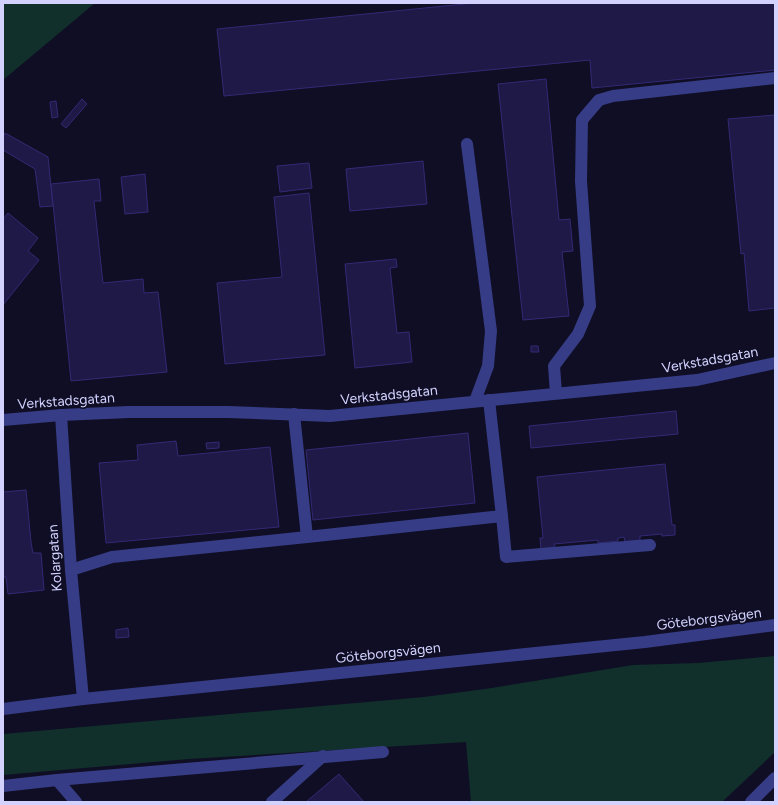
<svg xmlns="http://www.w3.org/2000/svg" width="778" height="805" viewBox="0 0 778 805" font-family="Figtree,sans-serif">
<rect width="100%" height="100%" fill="#0f0e25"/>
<g fill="#11302b">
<path d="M 3,3 L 95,3 L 3,80 Z"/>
<path d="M 775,656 L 775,752 L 722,802 L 471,802 L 466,742 L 189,759 L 3,775 L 3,734 L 424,697 L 485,689 L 633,665 L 698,663 Z"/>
</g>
<g fill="#1e1947" stroke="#322a74">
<path d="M 474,3 L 775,3 L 775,70 L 592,88 L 590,60 L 224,96 L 217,29 Z"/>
<path d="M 546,79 L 559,220 L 570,219 L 573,251 L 562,252 L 569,316 L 523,320 L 498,84 Z"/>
<path d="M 82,99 L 87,104 L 66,128 L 61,124 Z"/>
<path d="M 56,101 L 58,117 L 52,118 L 50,102 Z"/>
<path d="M 775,115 L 775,308 L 749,311 L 744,253 L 741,254 L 728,119 Z"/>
<path d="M 5,133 L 48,157 L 53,206 L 40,207 L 35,169 L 3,150 L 3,137 Z"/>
<path d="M 423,161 L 427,204 L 350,211 L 346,169 Z"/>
<path d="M 309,163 L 312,188 L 280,192 L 277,166 Z"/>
<path d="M 145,174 L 148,212 L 125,214 L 121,177 Z"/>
<path d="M 99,179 L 101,201 L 94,201 L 103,283 L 143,279 L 144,293 L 158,292 L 167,372 L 71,381 L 51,184 Z"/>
<path d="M 309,193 L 325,355 L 225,364 L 217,283 L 282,277 L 274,197 Z"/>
<path d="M 8,213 L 38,238 L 28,251 L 39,260 L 3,305 L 3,219 Z"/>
<path d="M 396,259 L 397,267 L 390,268 L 397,333 L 409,332 L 412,362 L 355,368 L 345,264 Z"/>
<path d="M 531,346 L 538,346 L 539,352 L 531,352 Z"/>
<path d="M 676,411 L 678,434 L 531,448 L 529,426 Z"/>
<path d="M 468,433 L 475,503 L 313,520 L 306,450 Z"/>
<path d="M 176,441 L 178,456 L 270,447 L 279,527 L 106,543 L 99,463 L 138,460 L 137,445 Z"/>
<path d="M 219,442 L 219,448 L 207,449 L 206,443 Z"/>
<path d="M 665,464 L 672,525 L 675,525 L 675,535 L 662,536 L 662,534 L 640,536 L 640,540 L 625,542 L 624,537 L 618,538 L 618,541 L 598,543 L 598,540 L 554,544 L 555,547 L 541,549 L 540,538 L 543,538 L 537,477 Z"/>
<path d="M 26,490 L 31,542 L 33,553 L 41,553 L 44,590 L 8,594 L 6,577 L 3,577 L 3,492 Z"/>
<path d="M 128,628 L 129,637 L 116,638 L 116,630 Z"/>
<path d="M 339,774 L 364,802 L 306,802 Z"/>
</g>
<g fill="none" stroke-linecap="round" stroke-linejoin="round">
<g stroke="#373c86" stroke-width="12">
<path d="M 467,144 L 491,331 L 488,366 L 475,401"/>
<path d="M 556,393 L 554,366 L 578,334 L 590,306 L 581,181 L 582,120 L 599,100 L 613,96 L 775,78"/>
<path d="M 294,414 L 307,537 L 502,516 L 489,400"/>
<path d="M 61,415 L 71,570 L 83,699"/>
<path d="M 3,420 L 61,415 L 129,412 L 228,412 L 330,416 L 697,380 L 775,363"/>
<path d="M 502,516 L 506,557 L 650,545"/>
<path d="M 71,570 L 112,557 L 307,537"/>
<path d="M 3,709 L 83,699 L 645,642 L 775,625"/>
<path d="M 57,780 L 383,752"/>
<path d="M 3,786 L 57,780 L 76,802"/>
<path d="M 272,802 L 323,756"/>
<path d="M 751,802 L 775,778"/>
</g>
</g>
<g text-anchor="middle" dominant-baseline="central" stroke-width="3.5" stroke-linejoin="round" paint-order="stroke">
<g font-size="14" fill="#d3d2ff" stroke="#0f0e25">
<text transform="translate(710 360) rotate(-10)">Verkstadsgatan</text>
<text transform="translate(389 395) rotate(-6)">Verkstadsgatan</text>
<text transform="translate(66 401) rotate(-4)">Verkstadsgatan</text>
<text transform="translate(55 558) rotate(-94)">Kolargatan</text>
<text transform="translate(709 619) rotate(-7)">Göteborgsvägen</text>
<text transform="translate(388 653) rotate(-6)">Göteborgsvägen</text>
</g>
</g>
<rect width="778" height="805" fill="none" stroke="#d3d2ff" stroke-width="8"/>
</svg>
